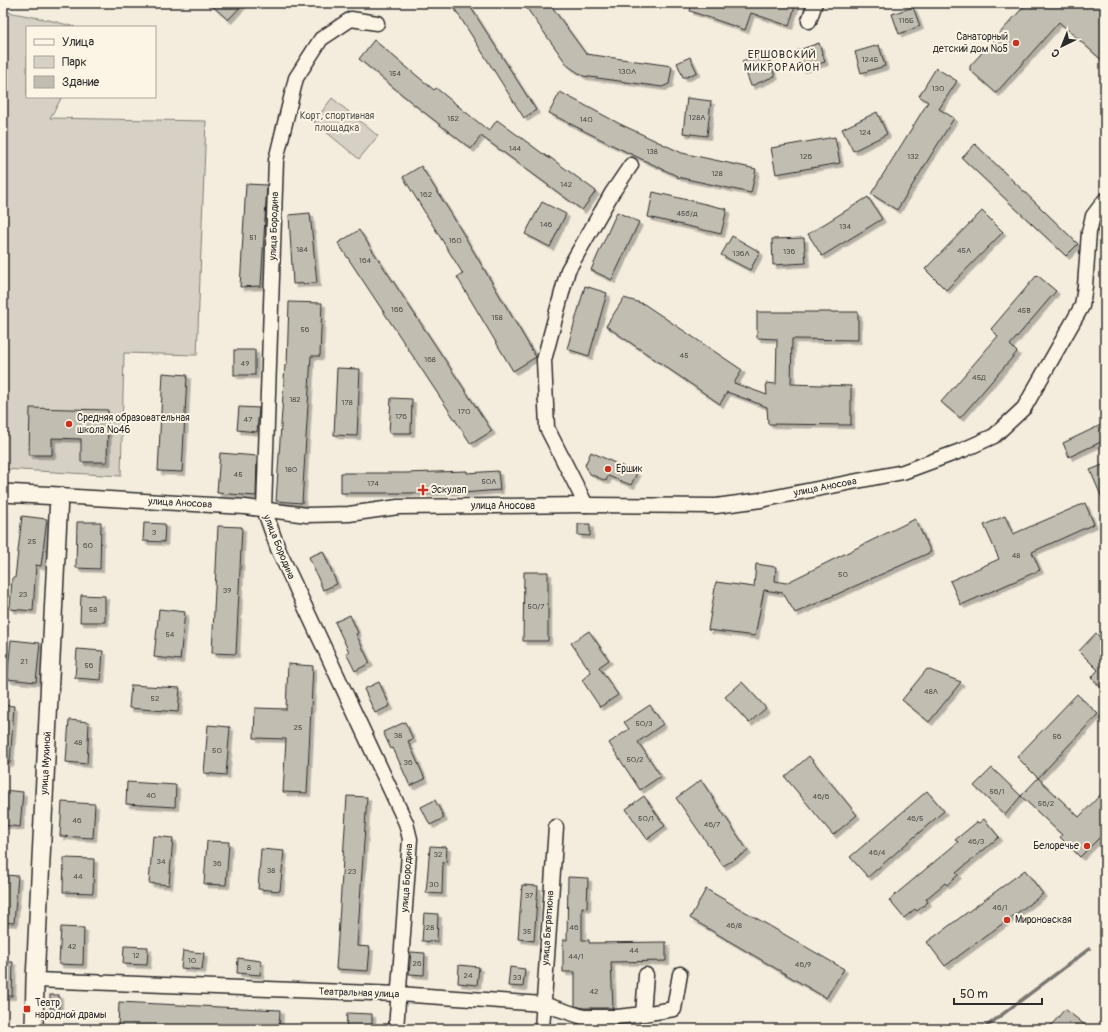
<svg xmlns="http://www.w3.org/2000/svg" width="1108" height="1032" viewBox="0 0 1108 1032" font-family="Pangolin,sans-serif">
<defs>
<filter id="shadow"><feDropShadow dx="3.5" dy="3.5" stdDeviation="0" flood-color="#0004"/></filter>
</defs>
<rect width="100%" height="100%" fill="#f4edde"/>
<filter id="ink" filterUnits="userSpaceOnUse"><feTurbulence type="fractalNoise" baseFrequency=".025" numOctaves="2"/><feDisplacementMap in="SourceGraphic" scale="8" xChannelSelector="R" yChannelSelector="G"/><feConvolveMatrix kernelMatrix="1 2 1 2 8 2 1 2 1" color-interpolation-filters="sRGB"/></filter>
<g filter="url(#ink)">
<g fill="#d6d1c4" stroke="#807e78">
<path d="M 3,11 L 49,20 L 75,27 L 27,27 L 27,97 L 62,97 L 50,118 L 206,121 L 197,355 L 124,353 L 121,476 L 3,469 Z"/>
<path d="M 332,98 L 378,136 L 359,159 L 314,122 Z"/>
</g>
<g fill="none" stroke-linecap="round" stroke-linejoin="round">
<path stroke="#7a7771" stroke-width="3.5" d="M 983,1029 L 1089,949"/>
</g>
<g fill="#c2bdb1" stroke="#2b2b2b" filter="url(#shadow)">
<path d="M 209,3 L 244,3 L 228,20 Z"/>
<path d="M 451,3 L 468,3 L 536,110 L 524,118 Z"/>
<path d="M 523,3 L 549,3 L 586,54 L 672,66 L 669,84 L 662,87 L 583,76 L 568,66 Z"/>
<path d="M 692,3 L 796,3 L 789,26 L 751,13 L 745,30 L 690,11 Z"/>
<path d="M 1027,3 L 1105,3 L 1105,63 L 1059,22 L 996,93 L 970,70 L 970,66 Z"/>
<path d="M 913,7 L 920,26 L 899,34 L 892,14 Z"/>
<path d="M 374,40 L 434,90 L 436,88 L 489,131 L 497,120 L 550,159 L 548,156 L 596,191 L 582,210 L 481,136 L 471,149 L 416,106 L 359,59 Z"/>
<path d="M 819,43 L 825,62 L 802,69 L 796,51 Z"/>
<path d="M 879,45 L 885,66 L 861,73 L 855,52 Z"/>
<path d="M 765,52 L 775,76 L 751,86 L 742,61 Z"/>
<path d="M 690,57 L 697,72 L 687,77 L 683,77 L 677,63 Z"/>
<path d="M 936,68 L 957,81 L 939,109 L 954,118 L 897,210 L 871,194 L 928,102 L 919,96 Z"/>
<path d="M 560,92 L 620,124 L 682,153 L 756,169 L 751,193 L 677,177 L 677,176 L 612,145 L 549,113 Z"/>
<path d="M 687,98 L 711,101 L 707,136 L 683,133 Z"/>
<path d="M 877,112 L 887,134 L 853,151 L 842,129 Z"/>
<path d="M 835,137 L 840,163 L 776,174 L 771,148 Z"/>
<path d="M 975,144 L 1078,244 L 1066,256 L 962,158 Z"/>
<path d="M 421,166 L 452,215 L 536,357 L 513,371 L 457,277 L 463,274 L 403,177 Z"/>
<path d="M 246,184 L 267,185 L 261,286 L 240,287 Z"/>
<path d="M 653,192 L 727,209 L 721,234 L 648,217 Z"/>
<path d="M 868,197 L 882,219 L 822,256 L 808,234 Z"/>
<path d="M 542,202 L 566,214 L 550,247 L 525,234 Z"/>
<path d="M 982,211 L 1003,232 L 946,290 L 925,269 Z"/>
<path d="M 617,212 L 639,222 L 612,280 L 591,270 Z"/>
<path d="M 310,213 L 317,283 L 293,284 L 289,215 Z"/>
<path d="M 359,230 L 492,431 L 471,444 L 338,243 Z"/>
<path d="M 732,236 L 760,252 L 750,270 L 721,255 Z"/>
<path d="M 804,238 L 806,263 L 773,265 L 772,239 Z"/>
<path d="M 1037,275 L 1056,291 L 1010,345 L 1017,352 L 960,418 L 941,402 L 998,336 L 991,329 Z"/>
<path d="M 585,286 L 607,293 L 589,356 L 567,349 Z"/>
<path d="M 624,298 L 644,304 L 742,370 L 734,383 L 767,395 L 766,383 L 776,384 L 777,339 L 757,338 L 757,312 L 858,312 L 858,340 L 792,339 L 791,384 L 851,386 L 851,425 L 768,424 L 767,407 L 727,392 L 720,404 L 606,326 Z"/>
<path d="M 289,302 L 322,303 L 320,356 L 311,356 L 302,503 L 276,501 L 285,365 L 287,365 Z"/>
<rect x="234" y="350" width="21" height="25"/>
<path d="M 337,368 L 360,369 L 357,436 L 334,435 Z"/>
<path d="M 163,373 L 187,375 L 182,472 L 158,471 Z"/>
<path d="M 391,398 L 412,399 L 411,433 L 389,433 Z"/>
<path d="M 239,407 L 259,408 L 257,432 L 237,430 Z"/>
<path d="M 30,408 L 108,410 L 107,462 L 81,462 L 81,439 L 52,438 L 52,455 L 29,455 Z"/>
<path d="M 1105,423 L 1105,440 L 1069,457 L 1063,443 Z"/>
<path d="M 591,452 L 637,473 L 631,485 L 608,476 L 606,481 L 590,474 L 585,465 Z"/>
<path d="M 220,453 L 257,456 L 256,496 L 217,493 Z"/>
<path d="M 1105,464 L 1105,505 L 1090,470 Z"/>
<path d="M 467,471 L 467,473 L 498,471 L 500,490 L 462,493 L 462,491 L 410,493 L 341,493 L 341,473 L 405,473 Z"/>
<path d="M 1085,503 L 1094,524 L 1032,552 L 1040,570 L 961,605 L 950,581 L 999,559 L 984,525 L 1005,516 L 1013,534 Z"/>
<path d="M 22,516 L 47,519 L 41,566 L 36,565 L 33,611 L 10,609 L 12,578 L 15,578 Z"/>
<path d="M 915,519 L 931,552 L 795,613 L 783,593 L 764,590 L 755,636 L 708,630 L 716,582 L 754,587 L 756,564 L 776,567 L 775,581 L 786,583 Z"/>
<path d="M 77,522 L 101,522 L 100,569 L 76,568 Z"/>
<path d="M 144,523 L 165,524 L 164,542 L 143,541 Z"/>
<path d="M 578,524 L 590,524 L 590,536 L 578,535 Z"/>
<path d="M 218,526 L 242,527 L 236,654 L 212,653 Z"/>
<path d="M 323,551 L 337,584 L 323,590 L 309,557 Z"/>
<path d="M 524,572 L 548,572 L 548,641 L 523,641 Z"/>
<path d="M 81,595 L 105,596 L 105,622 L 80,622 Z"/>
<path d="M 159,609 L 185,612 L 180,660 L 154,657 Z"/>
<path d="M 350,615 L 358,633 L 356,634 L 370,663 L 355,671 L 346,653 L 349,652 L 335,622 Z"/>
<path d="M 589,631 L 609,660 L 599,667 L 618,695 L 600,707 L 582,680 L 591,672 L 571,643 Z"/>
<path d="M 1096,633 L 1105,642 L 1105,691 L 1091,678 L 1098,670 L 1079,651 Z"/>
<path d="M 11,640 L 40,643 L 36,682 L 7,679 Z"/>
<path d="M 77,649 L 103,651 L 101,680 L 75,678 Z"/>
<path d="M 288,664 L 313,666 L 307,793 L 283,792 L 286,739 L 254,738 L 255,708 L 286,709 Z"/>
<path d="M 927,669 L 961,682 L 929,722 L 902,700 Z"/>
<path d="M 379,682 L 390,706 L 375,713 L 364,689 Z"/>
<path d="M 742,682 L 766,708 L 749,723 L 725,697 Z"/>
<path d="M 131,685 L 180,688 L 178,712 L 129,708 Z"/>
<path d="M 1077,694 L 1098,714 L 1038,778 L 1017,757 Z"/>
<path d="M 3,705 L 14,706 L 10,763 L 3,762 Z"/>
<path d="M 650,705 L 663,724 L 638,742 L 661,776 L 640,790 L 609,743 L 629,729 L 624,722 Z"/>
<path d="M 69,720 L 89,722 L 87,764 L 66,762 Z"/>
<path d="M 405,722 L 413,739 L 408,741 L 425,779 L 410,786 L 393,748 L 391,749 L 383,732 Z"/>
<path d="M 208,725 L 230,727 L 226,775 L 204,773 Z"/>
<path d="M 809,756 L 857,815 L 833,835 L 785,777 Z"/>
<path d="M 992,768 L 1021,796 L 1005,815 L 974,786 Z"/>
<path d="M 1038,778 L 1079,817 L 1105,790 L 1105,832 L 1080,857 L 1060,837 L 1062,835 L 1021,796 Z"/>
<path d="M 701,780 L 748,851 L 723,866 L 676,798 Z"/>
<path d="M 127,782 L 176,785 L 175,807 L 126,804 Z"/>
<path d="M 3,790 L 23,792 L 20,827 L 3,825 Z"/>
<path d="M 927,791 L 944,811 L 868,877 L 850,857 Z"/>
<path d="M 347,796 L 367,797 L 357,946 L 370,947 L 368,971 L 336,969 Z"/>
<path d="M 644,796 L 665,826 L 647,839 L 626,809 Z"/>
<path d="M 435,800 L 444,818 L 430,825 L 421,807 Z"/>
<path d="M 62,802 L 95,804 L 93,838 L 60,836 Z"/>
<path d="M 984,819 L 999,837 L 956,873 L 958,875 L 947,885 L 945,883 L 926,899 L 928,902 L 917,911 L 915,909 L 904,918 L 889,900 L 958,842 L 955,840 L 977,822 L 979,823 Z"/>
<path d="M 153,836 L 173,838 L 169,885 L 149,883 Z"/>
<path d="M 207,841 L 229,842 L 226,885 L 204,884 Z"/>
<path d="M 430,846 L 447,847 L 446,862 L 443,861 L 442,894 L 426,893 Z"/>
<path d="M 261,849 L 284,851 L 280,891 L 258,889 Z"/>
<path d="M 64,858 L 94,859 L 93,893 L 63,892 Z"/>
<path d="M 1025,870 L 1043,894 L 945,966 L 927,942 Z"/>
<path d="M 6,875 L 18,876 L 14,923 L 3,922 L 3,905 Z"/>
<path d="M 568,877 L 588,878 L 587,908 L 582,907 L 582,940 L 589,940 L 589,943 L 666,942 L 666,961 L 611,962 L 613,1008 L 584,1008 L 575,1006 L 575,972 L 563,972 L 563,940 L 567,940 Z"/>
<path d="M 522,885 L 538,886 L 534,941 L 518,939 Z"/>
<path d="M 706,889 L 844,969 L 826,998 L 690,918 Z"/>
<path d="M 424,913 L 438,914 L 437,942 L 422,941 Z"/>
<path d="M 61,927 L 84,928 L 83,965 L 59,964 Z"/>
<path d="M 124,946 L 148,947 L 147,965 L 123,964 Z"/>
<path d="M 183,951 L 204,953 L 202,970 L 181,968 Z"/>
<path d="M 411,952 L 425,953 L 424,975 L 409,974 Z"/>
<path d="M 238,958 L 261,961 L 260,975 L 237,973 Z"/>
<path d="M 3,962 L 13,962 L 12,996 L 3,996 Z"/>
<path d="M 459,965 L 479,967 L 477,985 L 458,983 Z"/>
<path d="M 510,967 L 525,969 L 523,987 L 508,986 Z"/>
<rect x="50" y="995" width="9" height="13"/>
<path d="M 119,1002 L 280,1010 L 279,1029 L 118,1029 Z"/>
<path d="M 1065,1009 L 1090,1029 L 1048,1029 Z"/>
<path d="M 347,1013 L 372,1014 L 372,1029 L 346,1029 Z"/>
</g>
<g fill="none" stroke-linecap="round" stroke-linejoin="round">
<defs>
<g id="minor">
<path d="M 809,21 L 815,3"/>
<path d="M 377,23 L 351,19 L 321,39 L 296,78 L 276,160 L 264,509 L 278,549 L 406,823 L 410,839 L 396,1029"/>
<path d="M 59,496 L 245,507 L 307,515 L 349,514 L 398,507 L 586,505 L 716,506 L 761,500 L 903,472 L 963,450 L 994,436 L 1024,408 L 1082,306 L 1085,286 L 1089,232 L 1093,216 L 1105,200"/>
<path d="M 586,505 L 547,428 L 544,360 L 568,270 L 612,193 L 631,165"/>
<path d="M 35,980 L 398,994 L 543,1004 L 583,1017 L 617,1017 L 643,1014 L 646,975"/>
<path d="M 643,1014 L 674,1009 L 680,974"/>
<path d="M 542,1029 L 556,827"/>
</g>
<path id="tertiary" d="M 3,493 L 59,496 L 35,980 L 34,1029"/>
</defs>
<use href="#minor" stroke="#2b2b2b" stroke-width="17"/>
<use href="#tertiary" stroke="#2b2b2b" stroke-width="20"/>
<use href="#minor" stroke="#fcf5e5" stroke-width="14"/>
<use href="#tertiary" stroke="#fcf5e5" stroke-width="17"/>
</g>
</g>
<g fill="#c8321e" stroke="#fcf5e5" stroke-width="1.5">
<circle cx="1016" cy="43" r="4"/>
<circle cx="69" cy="424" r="4"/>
<circle cx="608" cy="469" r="4"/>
<path d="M421 484h4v4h4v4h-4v4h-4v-4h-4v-4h4z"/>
<circle cx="1087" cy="846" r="4"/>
<circle cx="1007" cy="920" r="4"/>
<rect x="23" y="1005" width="8" height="8" rx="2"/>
</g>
<g text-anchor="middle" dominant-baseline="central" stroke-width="4" stroke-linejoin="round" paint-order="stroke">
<g font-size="8" fill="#51504c">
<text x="906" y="20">116Б</text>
<text x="870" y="59">124Б</text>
<text x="627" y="71">130А</text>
<text x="395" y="73">154</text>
<text x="938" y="88">130</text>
<text x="697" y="117">128А</text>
<text x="453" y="118">152</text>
<text x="586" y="119">140</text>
<text x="865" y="132">124</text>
<text x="515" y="148">144</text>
<text x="652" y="151">138</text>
<text x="806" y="156">126</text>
<text x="913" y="156">132</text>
<text x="717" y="173">128</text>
<text x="566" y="184">142</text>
<text x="426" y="194">162</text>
<text x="687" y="213">45б/д</text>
<text x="546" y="224">146</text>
<text x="845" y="226">134</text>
<text x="253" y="237">51</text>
<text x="455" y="240">160</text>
<text x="302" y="249">184</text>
<text x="964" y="250">45А</text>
<text x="789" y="251">136</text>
<text x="741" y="253">136А</text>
<text x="365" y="260">164</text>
<text x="397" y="309">166</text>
<text x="1024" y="310">45В</text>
<text x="497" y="317">158</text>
<text x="305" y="329">56</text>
<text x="684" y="355">45</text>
<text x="430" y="359">168</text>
<text x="245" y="363">49</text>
<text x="979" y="377">45Д</text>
<text x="295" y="399">182</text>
<text x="347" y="402">178</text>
<text x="464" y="411">170</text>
<text x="401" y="416">176</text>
<text x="248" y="419">47</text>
<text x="291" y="469">180</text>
<text x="238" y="474">45</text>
<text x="489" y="481">50А</text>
<text x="373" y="483">174</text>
<text x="154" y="532">3</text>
<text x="32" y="541">25</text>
<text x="88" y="545">60</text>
<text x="1016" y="555">48</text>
<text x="843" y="574">50</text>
<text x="227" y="590">39</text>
<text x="23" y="594">23</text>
<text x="536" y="606">50/7</text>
<text x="93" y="609">58</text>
<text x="170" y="634">54</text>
<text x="24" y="661">21</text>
<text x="89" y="665">56</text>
<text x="931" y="691">48А</text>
<text x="155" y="698">52</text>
<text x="644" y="723">50/3</text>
<text x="298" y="727">25</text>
<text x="398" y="735">38</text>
<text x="1057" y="736">56</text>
<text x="78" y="742">48</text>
<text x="217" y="750">50</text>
<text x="635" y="759">50/2</text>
<text x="408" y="762">36</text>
<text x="997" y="791">56/1</text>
<text x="151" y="795">40</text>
<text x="821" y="796">46/6</text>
<text x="1046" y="803">56/2</text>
<text x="646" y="818">50/1</text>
<text x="915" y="818">46/5</text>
<text x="77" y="820">46</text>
<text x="712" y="824">46/7</text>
<text x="976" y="841">46/3</text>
<text x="877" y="852">46/4</text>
<text x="438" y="854">32</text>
<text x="161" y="861">34</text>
<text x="217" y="863">36</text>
<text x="271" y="870">38</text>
<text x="352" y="871">23</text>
<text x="78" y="876">44</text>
<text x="434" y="884">30</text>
<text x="529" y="895">37</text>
<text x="1000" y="907">46/1</text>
<text x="734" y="925">46/8</text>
<text x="430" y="927">28</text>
<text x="574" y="927">46</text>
<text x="527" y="931">35</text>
<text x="72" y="946">42</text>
<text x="634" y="950">44</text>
<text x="136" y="955">12</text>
<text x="576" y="956">44/1</text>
<text x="192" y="960">10</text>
<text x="417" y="963">26</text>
<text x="803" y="964">46/9</text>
<text x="249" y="967">8</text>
<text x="468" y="975">24</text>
<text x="517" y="977">33</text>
<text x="594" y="991">42</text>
</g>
<g font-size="10" fill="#2b2b2b" stroke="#fcf5e5" text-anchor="start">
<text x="1008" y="37" text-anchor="end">Санаторный<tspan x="1008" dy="12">детский дом №5</tspan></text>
<text x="77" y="418">Средняя образовательная<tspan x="77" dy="12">школа №46</tspan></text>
<text x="616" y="469">Ёршик</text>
<text x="431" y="490">Эскулап</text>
<text x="1079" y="846" text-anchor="end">Белоречье</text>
<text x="1015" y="920">Мироновская</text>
<text x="35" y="1003">Театр<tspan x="35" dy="12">народной драмы</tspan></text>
</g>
<g font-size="10" fill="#565451" stroke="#fcf5e5">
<text x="337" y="116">Корт, спортивная<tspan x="337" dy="12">площадка</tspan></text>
</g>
<g font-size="10" fill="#2b2b2b" stroke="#fcf5e5">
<text transform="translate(274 226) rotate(-88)">улица Бородина</text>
<text transform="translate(825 487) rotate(-11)">улица Аносова</text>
<text transform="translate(180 503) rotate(3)">улица Аносова</text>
<text x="503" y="506">улица Аносова</text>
<text transform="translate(279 547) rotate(68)">улица Бородина</text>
<text transform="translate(46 763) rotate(-87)">улица Мухиной</text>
<text transform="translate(407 878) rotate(-86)">улица Бородина</text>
<text transform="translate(548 928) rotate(-86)">улица Багратиона</text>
<text transform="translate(359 993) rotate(2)">Театральная улица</text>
</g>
<g font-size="11" letter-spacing="1" fill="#2b2b2b" stroke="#fcf5e5">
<text x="782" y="54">ЕРШОВСКИЙ<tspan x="782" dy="13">МИКРОРАЙОН</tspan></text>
</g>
</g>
<rect width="1108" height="1032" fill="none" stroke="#fcf5e5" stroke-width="16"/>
<rect x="8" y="8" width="1092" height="1016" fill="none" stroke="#2b2b2b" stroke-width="1.5" filter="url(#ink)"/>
<rect x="26" y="26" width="130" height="72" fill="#fcf5e5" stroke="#a8a49b"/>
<rect x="34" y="39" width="20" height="6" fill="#fcf5e5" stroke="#a8a49b"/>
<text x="62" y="46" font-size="12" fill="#2b2b2b">Улица</text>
<rect x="34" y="56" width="20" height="12" fill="#d6d1c4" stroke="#a8a49b"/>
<text x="62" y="66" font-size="12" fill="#2b2b2b">Парк</text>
<rect x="34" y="76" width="20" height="12" fill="#c2bdb1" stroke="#a8a49b"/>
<text x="62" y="86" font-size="12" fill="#2b2b2b">Здание</text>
<g transform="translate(1062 46) rotate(223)" stroke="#fcf5e5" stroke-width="3" paint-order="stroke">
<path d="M0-3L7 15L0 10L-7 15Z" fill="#2b2b2b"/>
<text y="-6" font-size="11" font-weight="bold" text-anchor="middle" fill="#2b2b2b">С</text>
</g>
<path d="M954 998v6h88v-6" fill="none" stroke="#2b2b2b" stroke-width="2"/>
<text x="960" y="998" font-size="12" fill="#2b2b2b" stroke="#fcf5e5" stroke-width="3" paint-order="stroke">50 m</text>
</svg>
